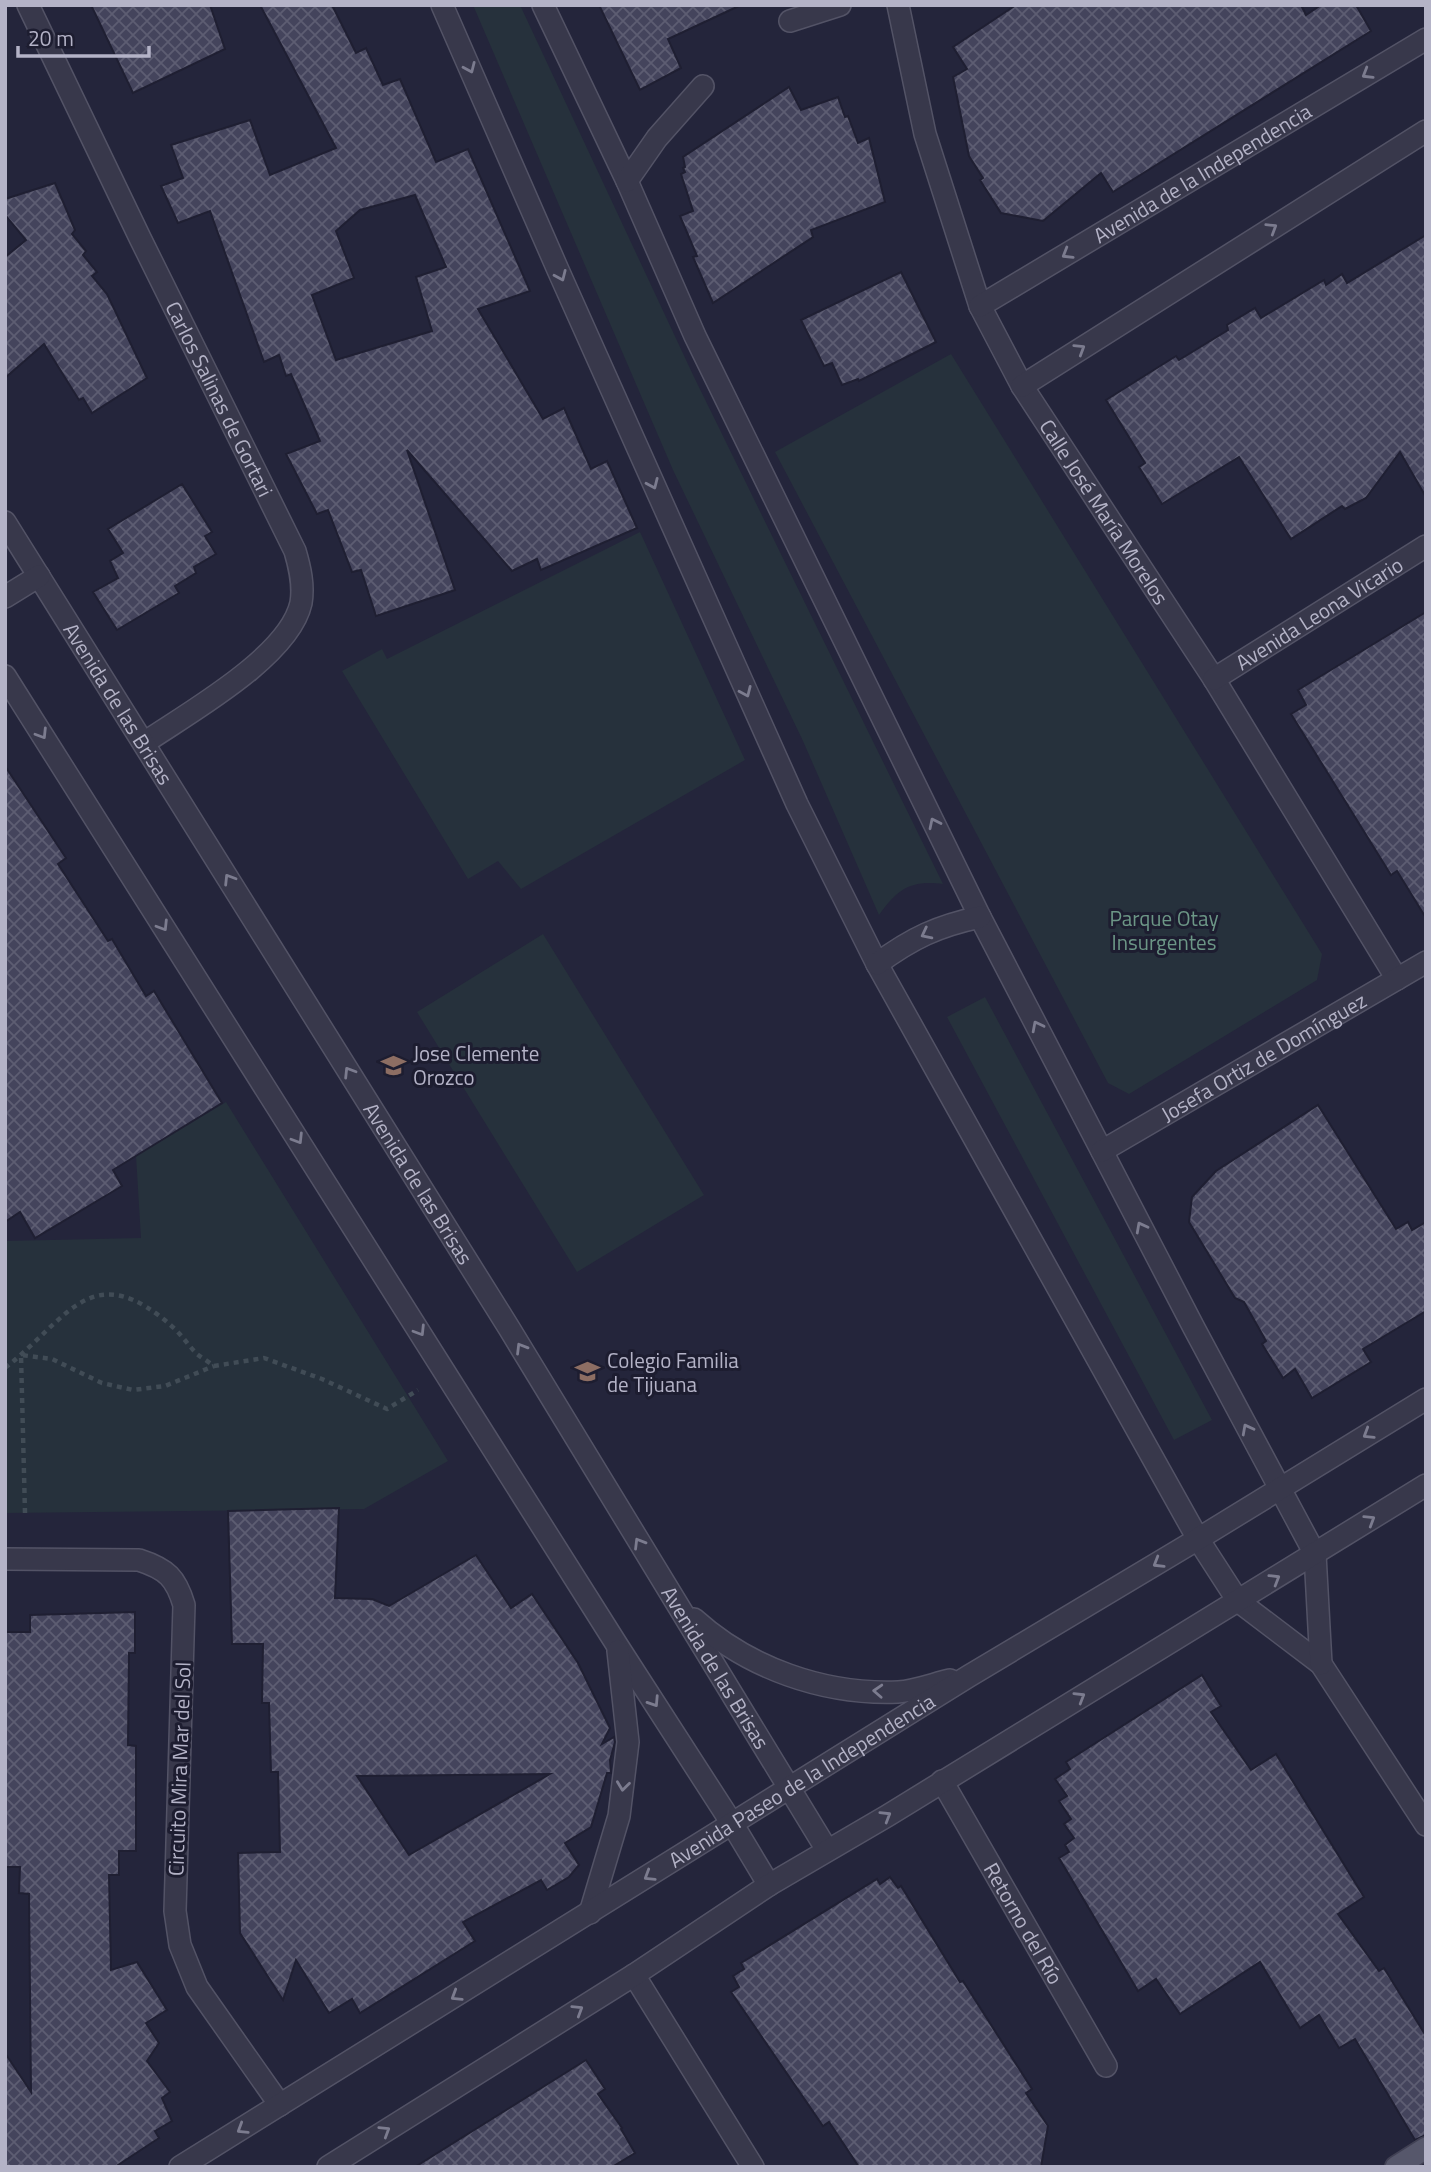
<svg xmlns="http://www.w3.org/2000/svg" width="1431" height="2172" viewBox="0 0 1431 2172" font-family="'Titillium Web',sans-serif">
<defs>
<pattern id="building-cross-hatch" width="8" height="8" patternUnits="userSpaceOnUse" patternTransform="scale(1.75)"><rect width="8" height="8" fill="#44445c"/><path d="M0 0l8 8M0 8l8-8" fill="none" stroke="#5d5d72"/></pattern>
</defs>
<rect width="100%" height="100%" fill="#24253b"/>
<g fill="#26313c">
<path d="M 473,5 L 520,5 L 694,377 L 943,884 C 910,880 898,889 879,915 L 803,741 L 673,470 Z"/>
<path d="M 951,354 L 1322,954 L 1317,980 L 1129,1094 L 1108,1083 L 775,452 Z"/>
<path d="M 640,532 L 745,760 L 521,889 L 498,861 L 468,879 L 342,671 L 382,649 L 387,659 Z"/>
<path d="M 543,934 L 704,1195 L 577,1272 L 417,1012 Z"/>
<path d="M 985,997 L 1212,1420 L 1174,1440 L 947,1017 Z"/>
<path d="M 226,1102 L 448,1461 L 364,1509 L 5,1513 L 5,1241 L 141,1238 L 136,1156 Z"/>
</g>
<g fill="url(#building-cross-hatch)" stroke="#1f1f32" stroke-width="2" fill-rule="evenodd">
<path d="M 91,5 L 210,5 L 225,49 L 133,93 Z"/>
<path d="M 260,5 L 332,5 L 356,53 L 366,48 L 383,85 L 400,79 L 436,162 L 468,149 L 530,291 L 478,309 L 543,419 L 564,408 L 591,469 L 607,461 L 637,528 L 541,570 L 537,559 L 512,571 L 407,450 L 455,590 L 376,616 L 361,570 L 352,572 L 328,510 L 317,514 L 286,454 L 320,441 L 291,374 L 286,376 L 279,355 L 264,362 L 210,211 L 178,223 L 161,186 L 183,178 L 171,145 L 250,120 L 270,175 L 336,148 ZM 415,195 L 446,267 L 416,277 L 432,331 L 336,360 L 312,295 L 354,278 L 336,231 L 360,210 Z"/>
<path d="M 599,5 L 741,5 L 668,39 L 681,68 L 640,90 Z"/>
<path d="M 1016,5 L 1301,5 L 1306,15 L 1321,5 L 1356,5 L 1371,31 L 1113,192 L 1101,173 L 1043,221 L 1001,213 L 980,180 L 983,178 L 969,156 L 953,77 L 967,69 L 953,47 Z"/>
<path d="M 789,87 L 801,110 L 838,97 L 845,117 L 848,116 L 858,143 L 869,138 L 885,202 L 811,230 L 813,237 L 713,303 L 693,257 L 697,256 L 680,216 L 693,211 L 681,174 L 685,172 L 683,168 L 685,167 L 683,157 Z"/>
<path d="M 55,183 L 75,230 L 72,234 L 86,251 L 83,255 L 97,272 L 92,276 L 107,294 L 147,378 L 92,413 L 83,398 L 79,400 L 44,344 L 5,378 L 5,257 L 26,240 L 5,215 L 5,199 Z"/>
<path d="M 1426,235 L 1426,497 L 1400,452 L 1366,498 L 1345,509 L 1342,506 L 1291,539 L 1239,457 L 1162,504 L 1139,467 L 1145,463 L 1106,400 L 1176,356 L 1179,360 L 1228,330 L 1227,325 L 1255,308 L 1261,318 L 1324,280 L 1326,285 L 1342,274 L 1347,283 Z"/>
<path d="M 901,272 L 936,342 L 859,381 L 858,379 L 842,385 L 832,363 L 824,366 L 801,320 Z"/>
<path d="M 182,484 L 212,532 L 205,536 L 216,554 L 194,567 L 196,573 L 175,586 L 179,593 L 117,630 L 93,592 L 118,578 L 110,561 L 123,553 L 108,529 Z"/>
<path d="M 1426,612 L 1426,918 L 1397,871 L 1391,875 L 1291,714 L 1306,705 L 1298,690 Z"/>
<path d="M 5,766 L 66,858 L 58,864 L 108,941 L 112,939 L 146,996 L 154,991 L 222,1103 L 113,1170 L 122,1186 L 35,1238 L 20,1212 L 5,1222 Z"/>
<path d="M 1318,1105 L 1396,1229 L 1408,1222 L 1412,1230 L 1426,1222 L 1426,1311 L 1363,1349 L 1371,1362 L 1312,1398 L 1295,1369 L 1283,1378 L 1262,1344 L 1266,1341 L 1244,1302 L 1235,1298 L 1189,1222 L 1192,1197 L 1216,1171 Z"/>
<path d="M 339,1508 L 335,1598 L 372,1599 L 389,1606 L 476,1555 L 511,1608 L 532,1594 L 578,1663 L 610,1728 L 602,1744 L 614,1737 L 615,1742 L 610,1760 L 611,1773 L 607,1773 L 591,1827 L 565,1843 L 579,1865 L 569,1877 L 547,1890 L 541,1880 L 463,1922 L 475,1941 L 360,2013 L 352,1999 L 329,2013 L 296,1960 L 283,2000 L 240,1933 L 238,1853 L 280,1852 L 278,1772 L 271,1772 L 269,1703 L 262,1703 L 263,1644 L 232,1644 L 228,1511 ZM 550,1774 L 409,1855 L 357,1776 Z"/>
<path d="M 135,1612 L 135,1653 L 129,1653 L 128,1745 L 136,1746 L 136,1851 L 119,1851 L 119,1875 L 109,1875 L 111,1970 L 137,1962 L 167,2010 L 146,2023 L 159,2043 L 147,2061 L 170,2092 L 162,2098 L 172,2121 L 155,2131 L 159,2138 L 115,2167 L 5,2167 L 5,2053 L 31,2092 L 29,1894 L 19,1893 L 20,1867 L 5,1867 L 5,1632 L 30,1632 L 30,1615 Z"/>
<path d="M 1202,1675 L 1221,1706 L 1211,1712 L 1251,1770 L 1276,1754 L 1364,1897 L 1338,1914 L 1379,1971 L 1384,1968 L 1426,2036 L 1426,2135 L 1415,2140 L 1355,2039 L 1339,2048 L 1319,2015 L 1300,2028 L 1260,1962 L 1180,2014 L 1156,1979 L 1138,1991 L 1059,1858 L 1069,1852 L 1065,1845 L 1074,1838 L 1064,1824 L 1071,1819 L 1059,1801 L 1067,1796 L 1055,1779 L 1070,1769 L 1066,1762 Z"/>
<path d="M 890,1877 L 898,1888 L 901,1886 L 960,1982 L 963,1981 L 1032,2089 L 1026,2093 L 1048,2126 L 1041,2167 L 859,2167 L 829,2122 L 823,2126 L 731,1992 L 739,1987 L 733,1976 L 744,1969 L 741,1963 L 877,1879 L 880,1884 Z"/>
<path d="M 586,2060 L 605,2089 L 598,2094 L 622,2128 L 621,2129 L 635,2153 L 612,2167 L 415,2167 Z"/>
</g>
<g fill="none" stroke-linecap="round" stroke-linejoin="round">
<defs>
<g id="minor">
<path id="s1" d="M 28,5 L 140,238 L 295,551 C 300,568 304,585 301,603 C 289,657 188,713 144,743"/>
<path d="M 442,5 L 558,270 L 797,804 L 877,964 L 1198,1539 L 1238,1601 L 1321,1664 L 1426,1825"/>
<path d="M 543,5 L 627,181 L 695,336 L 980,917 L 1194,1328 L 1315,1554 L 1321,1664"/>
<path id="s2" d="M 898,5 L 925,134 L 980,306 L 1022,386 L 1214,679 L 1397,979"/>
<path d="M 790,21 L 840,5"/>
<path d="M 627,181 L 657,138 L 703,86"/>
<path id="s3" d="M 980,306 L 1426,39"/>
<path d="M 1022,386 L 1426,131"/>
<path id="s4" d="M 5,522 L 509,1328 L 827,1850"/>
<path d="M 5,597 L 39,576"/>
<path d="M 5,676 L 617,1645 L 733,1825 L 769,1885"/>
<path id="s5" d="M 1214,679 L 1426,546"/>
<path d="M 877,964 C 912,938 938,926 980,917"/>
<path id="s6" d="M 1102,1151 L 1426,962"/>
<path d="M 5,1559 L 139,1560 C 167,1569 176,1578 184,1605 L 175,1911 L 180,1945 L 197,1987 L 280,2105"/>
<path d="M 694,1619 C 748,1668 824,1695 898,1692 C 915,1691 933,1684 950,1680"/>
<path id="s7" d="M 942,1781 L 1106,2066"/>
<path d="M 590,1913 L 619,1816 L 628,1742 L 618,1651"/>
<path d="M 634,1975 L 753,2167"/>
<path id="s8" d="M 180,2167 L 969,1676 L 1198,1539 L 1426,1399"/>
<path d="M 328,2167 L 634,1975 L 769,1885 L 887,1816 L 1426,1485"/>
</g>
<path id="major" d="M 1396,2167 L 1426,2148"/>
</defs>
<use href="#minor" stroke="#535366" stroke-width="24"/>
<use href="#major" stroke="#414154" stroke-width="24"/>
<g stroke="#414c56" stroke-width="4.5" stroke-dasharray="5 5" stroke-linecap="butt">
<path d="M 5,1368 C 70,1317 92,1254 175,1329 C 183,1337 189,1346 197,1354 C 202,1358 209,1362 214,1366 L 264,1358 L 322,1379 L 387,1409 L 418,1390"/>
<path d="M 25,1513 L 21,1355 L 52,1359 L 102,1383 L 133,1390 L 165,1386 L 214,1366"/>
</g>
<use href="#minor" stroke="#38384b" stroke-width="21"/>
<use href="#major" stroke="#56576b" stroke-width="21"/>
</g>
<defs><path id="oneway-chevron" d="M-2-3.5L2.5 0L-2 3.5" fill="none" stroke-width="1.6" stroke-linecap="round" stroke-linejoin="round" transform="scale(1.75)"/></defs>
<g stroke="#7c7c8f">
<use href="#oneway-chevron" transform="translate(470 68) rotate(66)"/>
<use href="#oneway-chevron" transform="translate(1367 74) rotate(149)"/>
<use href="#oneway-chevron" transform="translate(1272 228) rotate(-32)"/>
<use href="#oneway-chevron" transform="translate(1067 254) rotate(149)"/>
<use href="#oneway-chevron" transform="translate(561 276) rotate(66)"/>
<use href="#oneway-chevron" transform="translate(1080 349) rotate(-32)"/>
<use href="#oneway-chevron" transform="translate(653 484) rotate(66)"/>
<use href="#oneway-chevron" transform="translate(746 692) rotate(66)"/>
<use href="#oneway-chevron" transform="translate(42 734) rotate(58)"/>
<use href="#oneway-chevron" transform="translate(934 823) rotate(-116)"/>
<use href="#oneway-chevron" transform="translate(229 879) rotate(-122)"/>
<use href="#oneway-chevron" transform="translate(163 926) rotate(58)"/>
<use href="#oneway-chevron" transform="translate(926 934) rotate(153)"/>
<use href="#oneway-chevron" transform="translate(1037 1026) rotate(-117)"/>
<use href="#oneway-chevron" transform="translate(349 1072) rotate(-122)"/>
<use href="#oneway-chevron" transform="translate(298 1139) rotate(58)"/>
<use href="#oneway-chevron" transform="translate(1141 1227) rotate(-118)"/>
<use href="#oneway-chevron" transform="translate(420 1331) rotate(58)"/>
<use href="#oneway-chevron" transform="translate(521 1348) rotate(-121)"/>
<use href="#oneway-chevron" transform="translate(1247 1429) rotate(-118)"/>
<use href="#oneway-chevron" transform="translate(1368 1434) rotate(148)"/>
<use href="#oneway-chevron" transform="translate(1370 1520) rotate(-32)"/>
<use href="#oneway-chevron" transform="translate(639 1543) rotate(-121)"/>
<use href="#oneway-chevron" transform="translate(1158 1563) rotate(149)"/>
<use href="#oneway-chevron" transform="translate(1275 1579) rotate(-31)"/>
<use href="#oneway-chevron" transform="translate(878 1691) rotate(-177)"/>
<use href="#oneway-chevron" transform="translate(1080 1697) rotate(-31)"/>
<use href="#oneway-chevron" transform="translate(654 1702) rotate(57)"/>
<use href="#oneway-chevron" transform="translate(623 1786) rotate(97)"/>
<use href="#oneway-chevron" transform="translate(886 1816) rotate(-31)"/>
<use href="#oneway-chevron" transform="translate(649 1876) rotate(148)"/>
<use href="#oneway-chevron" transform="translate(456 1996) rotate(148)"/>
<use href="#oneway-chevron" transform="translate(578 2010) rotate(-32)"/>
<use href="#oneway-chevron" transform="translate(242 2129) rotate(148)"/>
<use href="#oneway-chevron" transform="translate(385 2131) rotate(-32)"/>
</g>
<defs>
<symbol id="school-bare" viewBox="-9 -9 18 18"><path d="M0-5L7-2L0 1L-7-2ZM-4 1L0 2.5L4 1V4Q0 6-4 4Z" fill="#8d6e63" stroke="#1d1d30" stroke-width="2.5" paint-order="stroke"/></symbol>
<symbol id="university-bare" viewBox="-9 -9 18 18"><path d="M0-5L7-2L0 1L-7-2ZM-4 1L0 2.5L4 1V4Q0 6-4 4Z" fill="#8d6e63" stroke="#1d1d30" stroke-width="2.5" paint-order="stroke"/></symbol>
</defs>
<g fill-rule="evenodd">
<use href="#school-bare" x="376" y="1048" width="35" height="35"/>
<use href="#university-bare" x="570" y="1354" width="35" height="35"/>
</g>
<g text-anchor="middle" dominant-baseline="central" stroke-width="6" stroke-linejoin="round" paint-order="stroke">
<g font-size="21" fill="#b4b3c7" stroke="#1d1d30">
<text stroke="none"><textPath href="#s3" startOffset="259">Avenida de la Independencia</textPath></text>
<text stroke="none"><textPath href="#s1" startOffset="438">Carlos Salinas de Gortari</textPath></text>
<text stroke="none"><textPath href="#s2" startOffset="553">Calle José María Morelos</textPath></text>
<text stroke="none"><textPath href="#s5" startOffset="124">Avenida Leona Vicario</textPath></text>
<text stroke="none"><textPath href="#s4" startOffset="214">Avenida de las Brisas</textPath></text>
<text stroke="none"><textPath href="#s6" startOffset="187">Josefa Ortiz de Domínguez</textPath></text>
<text stroke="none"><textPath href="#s4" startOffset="780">Avenida de las Brisas</textPath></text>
<text stroke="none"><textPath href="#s4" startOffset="1348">Avenida de las Brisas</textPath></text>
<text transform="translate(179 1769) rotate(-88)">Circuito Mira Mar del Sol</text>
<text stroke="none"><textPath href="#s8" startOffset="732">Avenida Paseo de la Independencia</textPath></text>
<text stroke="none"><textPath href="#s7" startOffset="164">Retorno del Río</textPath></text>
</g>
<g font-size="21" fill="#6c9686" stroke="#1d1d30">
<text x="1164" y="918">Parque Otay<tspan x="1164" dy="24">Insurgentes</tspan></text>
</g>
<g font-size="21" fill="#b4b3c7" stroke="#1d1d30" text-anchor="start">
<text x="413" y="1053">Jose Clemente<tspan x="413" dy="24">Orozco</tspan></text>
<text x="607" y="1360">Colegio Familia<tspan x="607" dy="24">de Tijuana</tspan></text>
</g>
</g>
<rect width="1431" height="2172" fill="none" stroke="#b4b3c7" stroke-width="14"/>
<path d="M18 46v10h131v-10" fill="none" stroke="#b4b3c7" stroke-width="3.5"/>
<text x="28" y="46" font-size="21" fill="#b4b3c7" stroke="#1d1d30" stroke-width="5" paint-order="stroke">20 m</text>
</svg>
